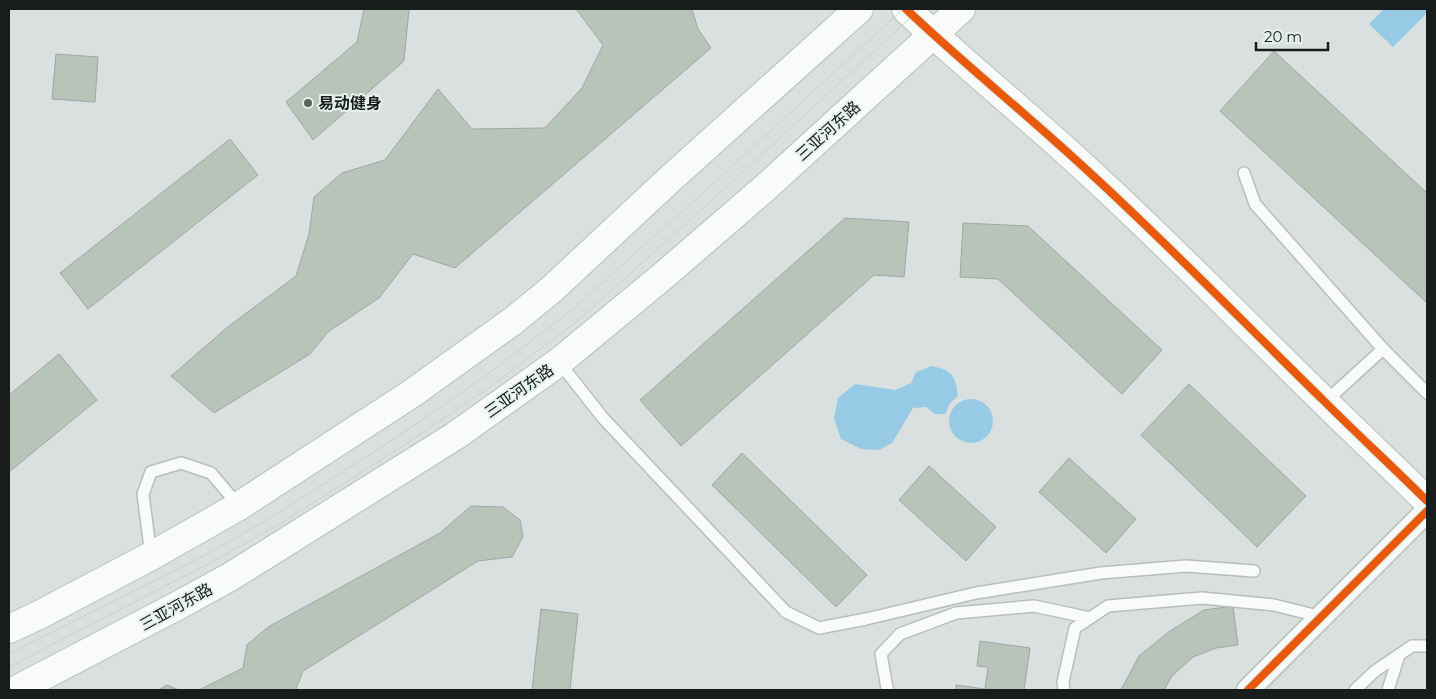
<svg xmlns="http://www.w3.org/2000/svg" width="1436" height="699" viewBox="0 0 1436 699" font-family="Montserrat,'Noto Sans SC',sans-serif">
<rect width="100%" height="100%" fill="#dae0df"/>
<g fill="#97cae4">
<path d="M 1384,9 L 1427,9 L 1427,13 L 1393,47 L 1369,24 Z"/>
<path d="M 932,366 C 953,371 955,375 958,396 L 950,403 L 945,414 L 935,414 L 926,407 L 913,408 L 892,443 L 879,450 L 861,449 L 841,439 L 834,418 L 838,398 L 855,384 L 895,390 L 911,383 L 916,372 Z"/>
<circle cx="971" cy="421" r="22"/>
</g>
<g fill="#b7c4ba" stroke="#a1a5a4">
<path d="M 364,9 L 409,9 L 404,61 L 313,140 L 286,102 L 357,42 Z"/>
<path d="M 576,9 L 692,9 L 698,29 L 711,48 L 455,268 L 413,254 L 379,298 L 328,332 L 310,354 L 214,413 L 171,376 L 229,326 L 296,276 L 309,234 L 314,197 L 342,173 L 385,160 L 438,89 L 472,129 L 545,128 L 582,88 L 603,45 Z"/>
<path d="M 1274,51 L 1427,193 L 1427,303 L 1220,111 Z"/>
<path d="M 56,54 L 98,57 L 95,102 L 52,99 Z"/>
<path d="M 230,139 L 258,175 L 88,309 L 60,273 Z"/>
<path d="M 845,218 L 909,222 L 904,277 L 874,275 L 681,446 L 640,400 Z"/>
<path d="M 963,223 L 1028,226 L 1162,350 L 1122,394 L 998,279 L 960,277 Z"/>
<path d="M 59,354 L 97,400 L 9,472 L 9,395 Z"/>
<path d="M 1189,384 L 1306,496 L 1257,547 L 1141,435 Z"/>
<path d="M 742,453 L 867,575 L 836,607 L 712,485 Z"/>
<path d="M 1069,458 L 1136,519 L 1106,553 L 1039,492 Z"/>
<path d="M 929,466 L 996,527 L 966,561 L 899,500 Z"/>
<path d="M 471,506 L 503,507 L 520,520 L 523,537 L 512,557 L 478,561 L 303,671 L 296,689 L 293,690 L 199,690 L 243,668 L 247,645 L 268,627 L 440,533 Z"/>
<path d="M 1233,606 L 1238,645 L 1216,648 L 1193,657 L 1172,676 L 1164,690 L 1121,690 L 1139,656 L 1170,631 L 1204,610 Z"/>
<path d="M 541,609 L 578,614 L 570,690 L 532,690 Z"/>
<path d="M 980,641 L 1030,648 L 1024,690 L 956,690 L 956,685 L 985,689 L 988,667 L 977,666 Z"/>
<path d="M 167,685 L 179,690 L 158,690 Z"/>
</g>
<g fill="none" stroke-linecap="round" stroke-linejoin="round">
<defs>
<g id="service">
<path d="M 1244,173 L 1255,204 L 1383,349"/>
<path d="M 559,362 L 603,418 L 786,612 L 819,628 L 866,619 L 976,593 L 1101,573 L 1186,566 L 1254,571"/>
<path d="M 1325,402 L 1383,349 L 1427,393"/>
<path d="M 151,556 L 143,494 L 151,472 L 181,463 L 211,473 L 239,506"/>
<path d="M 888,690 L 887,688 L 881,654 L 900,634 L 956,613 L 1034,606 L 1090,618"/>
<path d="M 1064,690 L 1063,682 L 1075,628 L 1108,606 L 1202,598 L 1274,605 L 1322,617"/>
<path d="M 1355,690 L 1375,671 L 1412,646 L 1427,646"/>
<path d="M 1388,690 L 1399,655"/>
</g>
<path id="minor" d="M 1248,690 L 1427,511"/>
<path id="tertiary" d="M 906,9 C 965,65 1029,116 1089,172 C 1170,246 1246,325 1324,401 C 1358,435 1393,467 1427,501"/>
<g id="secondary">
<path d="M 9,629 L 39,615 L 151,556 L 239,506 L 411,394 L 513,321 L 552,289 L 670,179 L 859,9"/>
<path d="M 16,690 L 177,606 L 230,577 L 455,436 L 559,362 L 663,276 L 766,187 L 961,9"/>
</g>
</defs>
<use href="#service" stroke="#b9bebd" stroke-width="14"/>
<use href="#minor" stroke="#b9bebd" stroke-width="25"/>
<use href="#tertiary" stroke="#b9bebd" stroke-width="30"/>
<use href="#secondary" stroke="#b9bebd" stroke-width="30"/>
<use href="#service" stroke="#f9fafa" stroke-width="11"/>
<use href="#minor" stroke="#f9fafa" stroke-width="22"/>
<use href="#tertiary" stroke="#f9fafa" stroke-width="28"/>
<use href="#secondary" stroke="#f9fafa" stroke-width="28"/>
<g stroke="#cccfce" stroke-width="1">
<path d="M 9,654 L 203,556 L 270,518 L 388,443 L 480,380 L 572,310 L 715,182 L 903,9"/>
<path d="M 9,667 L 208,564 L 275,527 L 392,453 L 487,389 L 580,319 L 723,190 L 920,9"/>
</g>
<defs>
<g id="cycleway">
<path d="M 906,9 C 965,65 1029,116 1089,172 C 1170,246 1246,325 1324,401 C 1358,435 1393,467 1427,501"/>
<path d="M 1248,690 L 1427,511"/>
</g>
</defs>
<use href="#cycleway" stroke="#e4f1ed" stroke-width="11"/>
<use href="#cycleway" stroke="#e8590c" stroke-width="8"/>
</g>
<circle fill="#5c6160" stroke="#e4f1ed" stroke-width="2" cx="308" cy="103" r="5"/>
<g text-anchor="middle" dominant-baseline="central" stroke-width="4" stroke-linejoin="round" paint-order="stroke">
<g font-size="16" font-weight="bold" fill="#181c1b" stroke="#e4f1ed" text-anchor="start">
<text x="318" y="103">易动健身</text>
</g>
<g font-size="16" fill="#181c1b" stroke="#e4f1ed">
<text transform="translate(828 131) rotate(-42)">三亚河东路</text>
<text transform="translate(519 391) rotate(-35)">三亚河东路</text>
<text transform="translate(176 607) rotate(-29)">三亚河东路</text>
</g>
</g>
<rect width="1436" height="699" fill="none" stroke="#181c1b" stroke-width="20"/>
<path d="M1256 42v8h72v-8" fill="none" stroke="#181c1b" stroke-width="2.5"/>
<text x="1264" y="42" font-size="15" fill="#181c1b" stroke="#e4f1ed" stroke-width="4" paint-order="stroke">20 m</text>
</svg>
